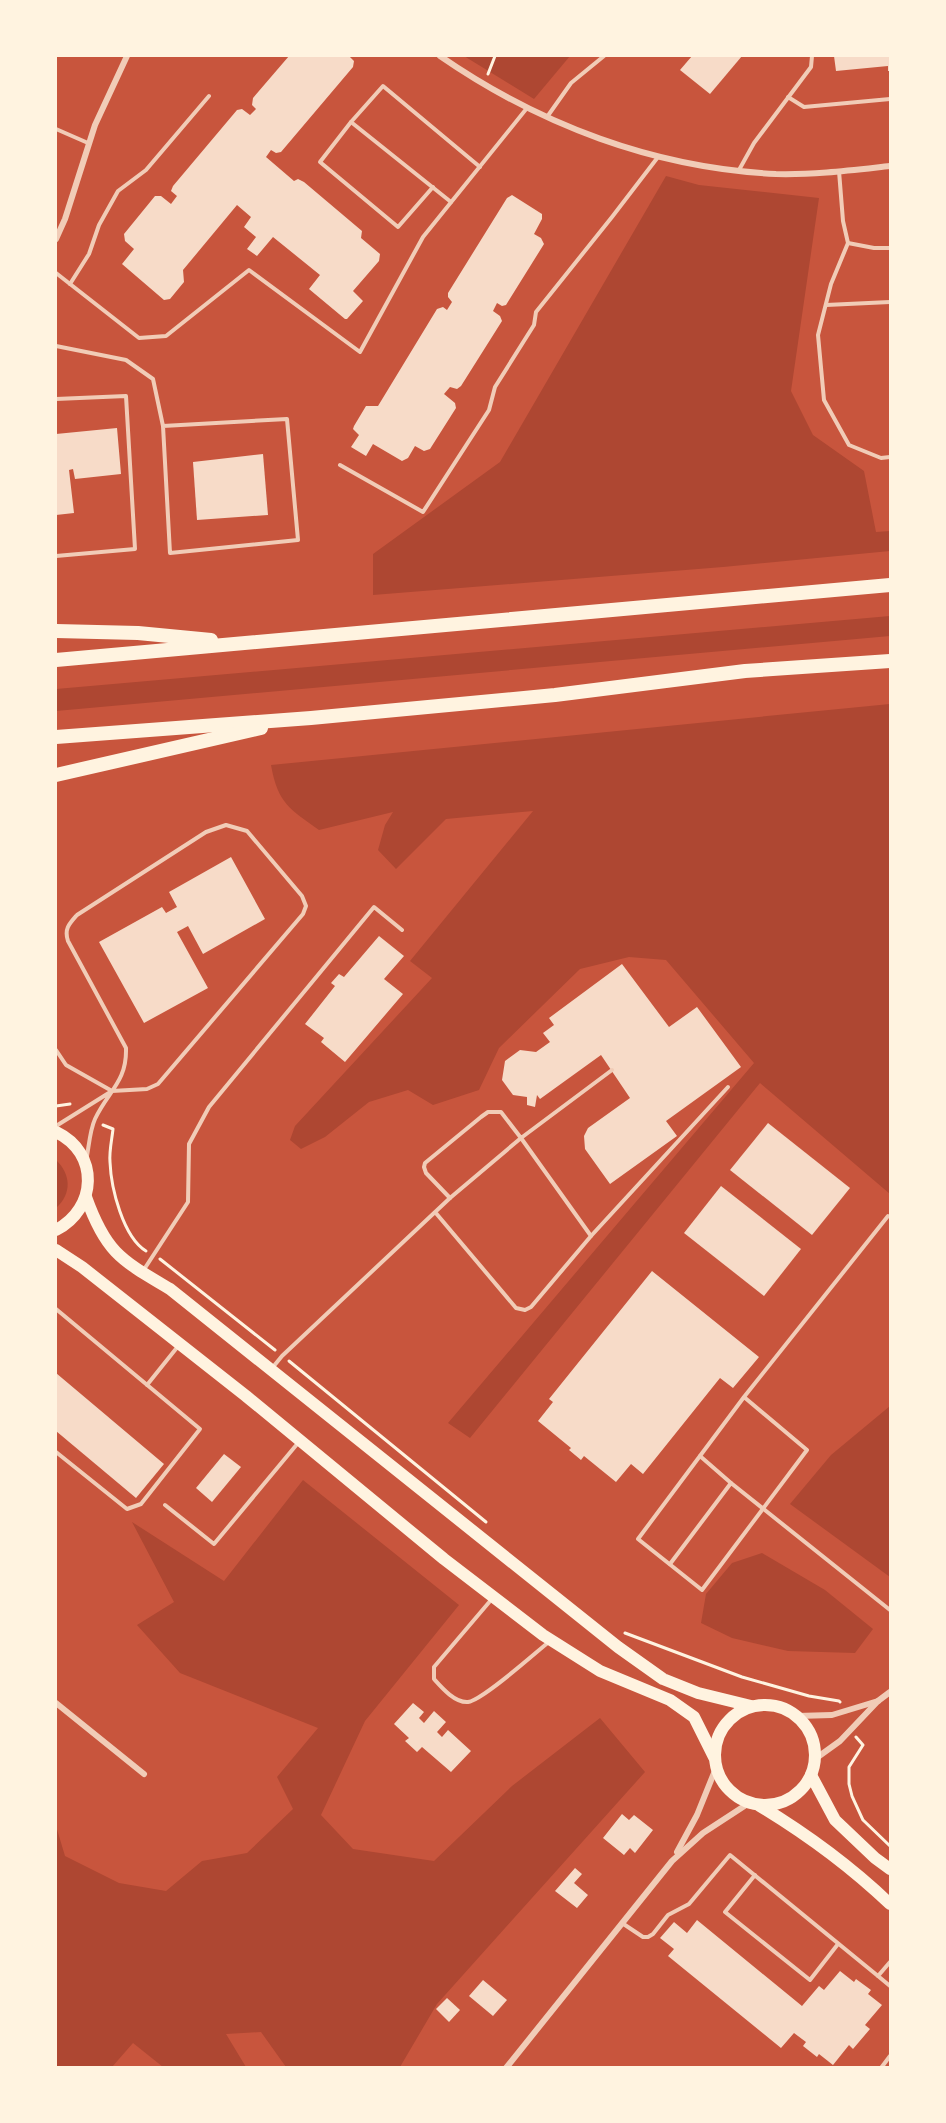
<svg xmlns="http://www.w3.org/2000/svg" width="946" height="2123" viewBox="0 0 946 2123" font-family="'Source Sans 3',sans-serif">
<rect width="100%" height="100%" fill="#c8553d"/>
<g fill="#ae4732">
<path d="M 464,56 L 570,56 L 534,99 Z"/>
<path d="M 666,176 L 699,185 L 819,198 L 791,391 L 813,435 L 864,471 L 876,532 L 890,531 L 890,551 L 723,567 L 373,595 L 373,554 L 500,462 Z"/>
<path d="M 890,616 L 890,636 L 56,711 L 56,689 Z"/>
<path d="M 890,704 L 890,1194 L 760,1083 L 470,1438 L 448,1423 L 754,1063 L 666,960 L 629,957 L 580,969 L 499,1048 L 479,1090 L 433,1105 L 408,1090 L 369,1102 L 325,1137 L 301,1149 L 290,1140 L 295,1126 L 432,978 L 410,961 L 533,811 L 446,819 L 396,869 L 378,850 L 385,825 L 393,812 L 319,830 C 290,809 278,804 271,765 Z"/>
<path d="M 56,1160 C 71,1174 72,1194 56,1208 Z"/>
<path d="M 890,1406 L 890,1577 L 790,1504 L 831,1455 Z"/>
<path d="M 303,1480 L 459,1605 L 365,1721 L 321,1815 L 353,1849 L 434,1861 L 512,1786 L 600,1718 L 645,1772 L 437,2004 L 400,2067 L 286,2067 L 261,2032 L 226,2034 L 246,2067 L 163,2067 L 133,2043 L 112,2067 L 56,2067 L 56,1826 L 65,1856 L 119,1883 L 166,1891 L 202,1861 L 247,1853 L 293,1809 L 277,1777 L 318,1728 L 180,1673 L 137,1625 L 174,1602 L 132,1522 L 224,1581 Z"/>
<path d="M 762,1553 L 825,1590 L 873,1629 L 855,1653 L 788,1651 L 732,1638 L 701,1623 L 706,1594 L 732,1563 Z"/>
</g>
<g fill="#f7dbc8">
<path d="M 289,56 L 349,56 L 354,61 L 353,67 L 281,152 L 276,153 L 271,150 L 266,157 L 294,181 L 298,179 L 304,182 L 362,231 L 361,238 L 380,254 L 379,261 L 353,291 L 363,301 L 347,319 L 345,319 L 309,289 L 320,275 L 273,237 L 257,256 L 247,249 L 256,237 L 244,227 L 251,217 L 237,205 L 183,270 L 184,282 L 170,299 L 164,300 L 122,264 L 134,249 L 125,241 L 124,234 L 155,196 L 161,196 L 171,204 L 177,196 L 171,191 L 173,186 L 237,110 L 242,109 L 250,115 L 256,109 L 252,105 L 253,98 Z"/>
<path d="M 692,56 L 742,56 L 710,94 L 680,70 Z"/>
<path d="M 834,56 L 890,56 L 890,71 L 888,71 L 888,66 L 836,71 Z"/>
<path d="M 512,195 L 542,214 L 542,219 L 534,234 L 541,238 L 544,244 L 506,305 L 502,306 L 497,303 L 493,311 L 500,316 L 502,321 L 461,386 L 457,389 L 450,387 L 444,394 L 455,403 L 456,408 L 430,449 L 424,451 L 415,446 L 408,458 L 402,461 L 373,444 L 366,456 L 351,447 L 359,435 L 353,429 L 354,426 L 366,406 L 378,406 L 437,309 L 443,307 L 447,310 L 452,302 L 448,297 L 448,293 L 507,198 Z"/>
<path d="M 117,428 L 121,474 L 75,479 L 73,469 L 69,470 L 74,513 L 56,515 L 56,434 Z"/>
<path d="M 263,454 L 268,515 L 197,520 L 193,462 Z"/>
<path d="M 231,857 L 265,919 L 203,954 L 188,926 L 177,932 L 208,988 L 144,1023 L 99,942 L 162,907 L 166,913 L 177,907 L 169,892 Z"/>
<path d="M 379,936 L 404,956 L 384,979 L 403,994 L 345,1062 L 321,1042 L 324,1038 L 305,1024 L 335,986 L 331,983 L 339,974 L 344,977 Z"/>
<path d="M 622,964 L 669,1027 L 697,1007 L 741,1067 L 666,1121 L 677,1136 L 610,1184 L 585,1149 L 584,1136 L 588,1128 L 630,1098 L 601,1055 L 540,1099 L 537,1095 L 535,1107 L 527,1105 L 527,1097 L 513,1095 L 502,1080 L 505,1061 L 520,1050 L 536,1052 L 550,1042 L 543,1033 L 554,1025 L 549,1018 Z"/>
<path d="M 768,1123 L 850,1188 L 812,1235 L 730,1170 Z"/>
<path d="M 721,1186 L 801,1249 L 764,1296 L 684,1233 Z"/>
<path d="M 652,1271 L 759,1357 L 733,1388 L 720,1378 L 643,1474 L 631,1464 L 616,1482 L 584,1456 L 581,1460 L 569,1450 L 571,1448 L 538,1421 L 553,1402 L 549,1399 Z"/>
<path d="M 56,1373 L 164,1464 L 136,1498 L 56,1431 Z"/>
<path d="M 224,1454 L 241,1467 L 212,1502 L 196,1488 Z"/>
<path d="M 413,1703 L 424,1712 L 419,1718 L 424,1723 L 434,1711 L 446,1722 L 437,1732 L 442,1737 L 448,1730 L 471,1751 L 451,1772 L 422,1747 L 417,1752 L 405,1741 L 409,1738 L 394,1724 Z"/>
<path d="M 622,1814 L 629,1820 L 634,1815 L 653,1830 L 635,1853 L 630,1848 L 624,1855 L 603,1838 Z"/>
<path d="M 575,1868 L 582,1874 L 574,1883 L 588,1895 L 577,1908 L 555,1891 Z"/>
<path d="M 697,1920 L 802,2006 L 819,1986 L 824,1990 L 840,1971 L 854,1982 L 856,1979 L 871,1990 L 868,1994 L 882,2005 L 865,2025 L 870,2029 L 853,2049 L 849,2045 L 833,2065 L 819,2054 L 817,2057 L 803,2046 L 806,2042 L 794,2033 L 781,2048 L 668,1956 L 674,1949 L 660,1938 L 674,1922 L 687,1933 Z"/>
<path d="M 483,1980 L 507,2000 L 493,2016 L 469,1996 Z"/>
<path d="M 447,1998 L 460,2010 L 449,2022 L 436,2009 Z"/>
</g>
<g fill="none" stroke-linecap="round" stroke-linejoin="round">
<g stroke="#fff3e0" stroke-width="3">
<path d="M 488,74 L 495,56"/>
<path d="M 56,1106 L 70,1104"/>
<path d="M 103,1125 L 113,1129 C 112,1139 109,1151 110,1162 C 111,1188 123,1237 146,1251"/>
<path d="M 160,1259 L 275,1350"/>
<path d="M 289,1361 L 486,1522"/>
<path d="M 625,1633 L 742,1677 L 809,1696 L 839,1701 L 840,1702"/>
<path d="M 856,1737 L 863,1745 L 849,1767 L 849,1784 L 852,1796 L 863,1820 L 890,1846"/>
</g>
<g stroke="#f1ccb7" stroke-width="4">
<path d="M 788,97 L 804,107 L 890,99"/>
<path d="M 547,117 L 571,83 L 604,56"/>
<path d="M 351,122 L 320,162 L 398,227 L 433,187"/>
<path d="M 56,129 L 88,143"/>
<path d="M 739,170 L 754,143 L 811,67 L 812,56"/>
<path d="M 839,171 L 843,221 L 848,243 L 874,248 L 890,248"/>
<path d="M 451,202 L 351,122 L 383,86 L 480,167"/>
<path d="M 848,243 L 831,284 L 818,335 L 824,400 L 849,445 L 881,458 L 890,457"/>
<path d="M 56,273 L 139,338 L 166,336 L 249,270 L 360,352 L 423,237 L 527,108"/>
<path d="M 70,284 L 89,254 L 99,225 L 118,191 L 146,170 L 209,96"/>
<path d="M 826,305 L 890,302"/>
<path d="M 56,346 L 126,360 L 153,379 L 163,426 L 170,553 L 298,540 L 287,419 L 163,426"/>
<path d="M 56,399 L 126,396 L 135,549 L 56,556"/>
<path d="M 340,465 L 423,512 L 489,410 L 495,387 L 534,325 L 536,312 L 612,217 L 658,157"/>
<path d="M 56,1050 L 66,1065 L 112,1091"/>
<path d="M 56,1126 L 112,1091 L 147,1089 L 158,1084 L 303,914 L 306,906 L 302,896 L 247,831 L 226,825 L 206,832 L 77,915 C 69,924 64,929 68,941 L 126,1048 C 127,1082 108,1091 95,1119 C 90,1130 89,1145 87,1156"/>
<path d="M 450,1198 L 426,1173 L 424,1167 L 425,1163 L 481,1117 L 488,1112 L 501,1112 L 521,1138 L 612,1070"/>
<path d="M 591,1236 L 728,1087"/>
<path d="M 143,1271 L 188,1202 L 189,1144 L 209,1107 L 374,907 L 402,930"/>
<path d="M 56,1309 L 200,1429 L 141,1504 L 127,1509 L 56,1452"/>
<path d="M 273,1367 L 282,1356 L 450,1198 L 521,1138 L 591,1236 L 531,1307 L 525,1310 L 516,1308 L 435,1212"/>
<path d="M 147,1385 L 179,1345"/>
<path d="M 744,1397 L 807,1450 L 702,1590 L 638,1539 L 744,1397 L 888,1216"/>
<path d="M 700,1456 L 731,1483"/>
<path d="M 165,1505 L 214,1544 L 298,1443"/>
<path d="M 670,1564 L 731,1483 L 890,1610"/>
<path d="M 491,1600 L 434,1667 L 434,1679 C 442,1688 455,1703 468,1702 C 483,1700 535,1653 550,1641"/>
<path d="M 755,1875 L 725,1912 L 810,1980 L 838,1944"/>
<path d="M 622,1923 L 643,1937 L 648,1937 L 653,1934 L 668,1915 L 689,1904 L 730,1855 L 878,1976"/>
<path d="M 890,1962 L 878,1976 L 890,1986"/>
<path d="M 881,2068 L 890,2056"/>
</g>
<g stroke="#f1ccb7" stroke-width="6">
<path d="M 440,56 C 540,125 654,168 776,174 C 814,175 853,170 890,166"/>
<path d="M 56,239 L 65,219 L 95,125 L 127,56"/>
<path d="M 56,1703 L 144,1774"/>
<path d="M 797,1716 L 832,1715 L 878,1701"/>
<path d="M 815,1759 L 840,1741 L 878,1701 L 890,1692"/>
<path d="M 677,1852 L 697,1815 L 716,1768"/>
<path d="M 506,2068 L 672,1861 L 703,1833 L 749,1803"/>
</g>
<g stroke="#fff3e0" stroke-width="12">
<path d="M 56,1132 C 100,1153 97,1209 56,1230"/>
<path d="M 86,1197 C 106,1253 121,1260 170,1289 L 618,1647 L 663,1679 L 698,1693 L 751,1706"/>
<path d="M 56,1250 L 82,1267 L 246,1396 L 444,1559 L 543,1635 L 600,1671 L 670,1700 L 694,1717 L 714,1757"/>
<circle cx="765" cy="1755" r="50"/>
<path d="M 811,1775 L 835,1820 L 875,1858 L 890,1869"/>
<path d="M 760,1806 C 808,1835 849,1865 890,1904"/>
</g>
<g stroke="#fff3e0" stroke-width="14">
<path d="M 56,631 L 138,633 L 211,640"/>
<path d="M 56,660 L 890,585"/>
<path d="M 56,737 L 311,718 L 555,695 L 745,671 L 890,661"/>
<path d="M 56,775 L 261,728"/>
</g>
</g>
<rect width="946" height="2123" fill="none" stroke="#fff3e0" stroke-width="114"/>
</svg>
